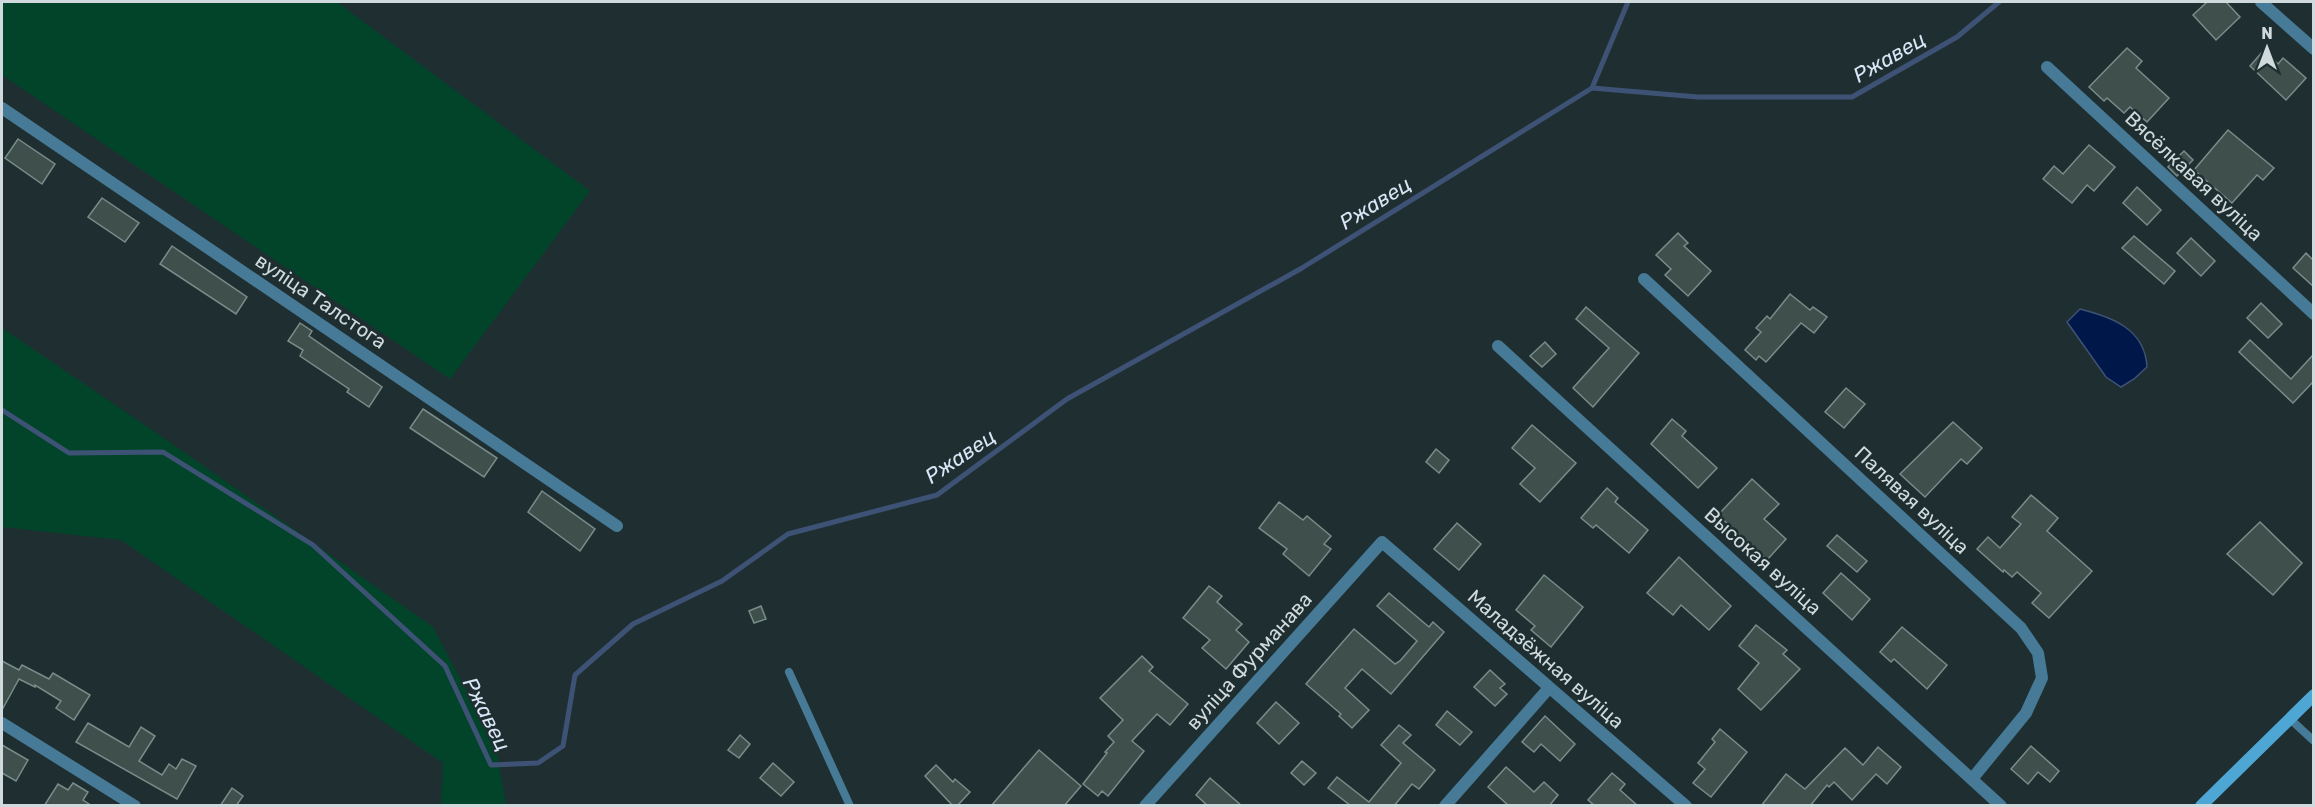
<svg xmlns="http://www.w3.org/2000/svg" width="2315" height="807" viewBox="0 0 2315 807" font-family="Rubik,sans-serif">
<rect width="100%" height="100%" fill="#1f2f31"/>
<g fill="#02442a">
<path d="M 2,2 L 337,2 L 590,191 L 450,379 L 2,75 Z"/>
<path d="M 2,328 L 161,436 L 433,627 L 496,747 L 506,805 L 441,805 L 443,763 L 121,540 L 2,527 Z"/>
</g>
<path fill="#001849" stroke="#3e5275" stroke-width="1.5" d="M 2080,309 C 2112,317 2145,329 2147,367 L 2134,379 L 2121,387 L 2106,377 L 2067,322 Z"/>
<g fill="none" stroke-linecap="round" stroke-linejoin="round">
<g stroke="#3e5275" stroke-width="5">
<path d="M 1592,88 L 1628,2"/>
<path d="M 2,410 L 69,453 L 163,452 L 313,545 L 445,666 L 491,765 L 538,763 L 563,746 L 575,675 L 633,624 L 722,581 L 788,534 L 937,495 L 1067,399 L 1302,268 L 1592,88 L 1698,97 L 1852,97 L 1957,37 L 1999,2"/>
</g>
</g>
<g fill="#3e4f4c" stroke="#7a8c89" stroke-width="1.5">
<path d="M 2207,2 L 2226,2 L 2240,17 L 2216,40 L 2193,15 Z"/>
<path d="M 2127,48 L 2142,61 L 2136,68 L 2169,98 L 2147,122 L 2130,107 L 2124,113 L 2107,98 L 2104,101 L 2089,87 Z"/>
<path d="M 2264,50 L 2278,64 L 2283,58 L 2306,78 L 2286,100 L 2250,66 Z"/>
<path d="M 2228,130 L 2274,168 L 2263,180 L 2257,175 L 2232,203 L 2194,170 Z"/>
<path d="M 18,139 L 55,164 L 42,184 L 5,158 Z"/>
<path d="M 2089,145 L 2115,167 L 2094,191 L 2087,185 L 2072,203 L 2043,179 L 2054,166 L 2063,174 Z"/>
<path d="M 2184,151 L 2193,160 L 2177,176 L 2168,167 Z"/>
<path d="M 2137,187 L 2161,210 L 2147,225 L 2123,203 Z"/>
<path d="M 102,198 L 139,223 L 125,242 L 88,217 Z"/>
<path d="M 1678,233 L 1688,243 L 1684,246 L 1711,271 L 1688,296 L 1665,275 L 1671,269 L 1656,255 Z"/>
<path d="M 2134,236 L 2175,271 L 2164,284 L 2122,248 Z"/>
<path d="M 2191,238 L 2215,261 L 2201,276 L 2177,253 Z"/>
<path d="M 172,246 L 247,297 L 236,314 L 160,264 Z"/>
<path d="M 2306,253 L 2313,260 L 2313,286 L 2293,268 Z"/>
<path d="M 1790,294 L 1810,310 L 1813,307 L 1827,317 L 1814,333 L 1801,323 L 1766,362 L 1759,356 L 1756,360 L 1745,350 L 1761,332 L 1756,328 L 1767,316 L 1770,319 Z"/>
<path d="M 2261,303 L 2282,324 L 2268,338 L 2247,318 Z"/>
<path d="M 1586,307 L 1639,353 L 1593,407 L 1573,388 L 1609,348 L 1576,319 Z"/>
<path d="M 300,323 L 312,331 L 309,336 L 382,387 L 369,407 L 347,392 L 349,389 L 300,356 L 303,350 L 288,341 Z"/>
<path d="M 2250,340 L 2291,379 L 2313,355 L 2313,382 L 2293,403 L 2239,352 Z"/>
<path d="M 1545,342 L 1556,354 L 1542,367 L 1530,356 Z"/>
<path d="M 1846,388 L 1865,404 L 1844,428 L 1825,412 Z"/>
<path d="M 423,409 L 497,458 L 484,477 L 410,428 Z"/>
<path d="M 1672,419 L 1686,431 L 1682,436 L 1717,468 L 1698,488 L 1651,444 Z"/>
<path d="M 1953,422 L 1982,448 L 1967,464 L 1961,459 L 1925,497 L 1900,474 Z"/>
<path d="M 1532,425 L 1576,463 L 1540,502 L 1520,484 L 1535,468 L 1512,448 Z"/>
<path d="M 1436,449 L 1449,460 L 1439,473 L 1426,462 Z"/>
<path d="M 1752,479 L 1779,504 L 1764,519 L 1786,539 L 1767,560 L 1718,515 Z"/>
<path d="M 1607,488 L 1618,498 L 1615,502 L 1648,530 L 1629,553 L 1596,525 L 1593,528 L 1581,518 Z"/>
<path d="M 542,491 L 595,529 L 580,551 L 528,512 Z"/>
<path d="M 2031,495 L 2058,518 L 2047,531 L 2092,571 L 2049,618 L 2032,603 L 2041,593 L 2017,572 L 2012,577 L 2004,570 L 2003,572 L 1977,549 L 1988,537 L 2000,548 L 2021,524 L 2012,517 Z"/>
<path d="M 1279,502 L 1303,520 L 1307,516 L 1331,536 L 1324,544 L 1331,549 L 1309,576 L 1283,554 L 1287,549 L 1259,528 Z"/>
<path d="M 2260,522 L 2302,563 L 2273,595 L 2227,554 Z"/>
<path d="M 1457,523 L 1481,544 L 1459,570 L 1434,549 Z"/>
<path d="M 1837,535 L 1867,561 L 1857,572 L 1827,546 Z"/>
<path d="M 1679,557 L 1731,606 L 1709,630 L 1681,605 L 1673,615 L 1647,593 Z"/>
<path d="M 1841,573 L 1870,599 L 1852,620 L 1823,593 Z"/>
<path d="M 1544,575 L 1583,607 L 1551,647 L 1531,630 L 1535,626 L 1516,610 Z"/>
<path d="M 1209,586 L 1222,596 L 1217,602 L 1242,624 L 1236,630 L 1249,642 L 1226,669 L 1202,648 L 1210,640 L 1183,618 Z"/>
<path d="M 1389,593 L 1429,627 L 1433,622 L 1444,632 L 1391,694 L 1362,669 L 1345,688 L 1369,710 L 1352,728 L 1339,716 L 1341,714 L 1306,684 L 1354,629 L 1395,664 L 1400,661 L 1417,641 L 1377,606 Z"/>
<path d="M 761,606 L 766,619 L 754,623 L 749,611 Z"/>
<path d="M 1756,625 L 1787,650 L 1783,654 L 1800,669 L 1761,710 L 1738,689 L 1759,663 L 1739,646 Z"/>
<path d="M 1902,627 L 1947,665 L 1927,689 L 1894,659 L 1891,662 L 1880,652 Z"/>
<path d="M 1142,656 L 1153,667 L 1149,671 L 1188,704 L 1170,725 L 1157,714 L 1132,741 L 1144,751 L 1108,796 L 1102,791 L 1098,796 L 1083,784 L 1107,753 L 1105,752 L 1114,742 L 1108,736 L 1123,720 L 1100,698 Z"/>
<path d="M 2,661 L 19,670 L 22,665 L 49,679 L 53,673 L 90,695 L 74,720 L 56,708 L 61,701 L 35,685 L 35,687 L 19,679 L 2,710 Z"/>
<path d="M 1490,670 L 1505,684 L 1500,688 L 1507,694 L 1495,706 L 1474,687 Z"/>
<path d="M 1276,702 L 1299,723 L 1279,744 L 1257,723 Z"/>
<path d="M 1447,711 L 1472,732 L 1460,745 L 1436,725 Z"/>
<path d="M 1545,716 L 1575,744 L 1560,761 L 1541,744 L 1534,752 L 1522,742 Z"/>
<path d="M 88,723 L 129,747 L 141,727 L 155,736 L 139,761 L 162,775 L 169,764 L 176,769 L 182,759 L 196,766 L 177,799 L 76,742 Z"/>
<path d="M 1399,725 L 1411,735 L 1403,743 L 1435,770 L 1419,789 L 1412,784 L 1394,806 L 1351,806 L 1328,788 L 1337,777 L 1369,802 L 1401,763 L 1381,745 Z"/>
<path d="M 1720,729 L 1747,752 L 1711,797 L 1693,783 L 1705,769 L 1698,763 L 1715,742 L 1712,739 Z"/>
<path d="M 740,735 L 750,744 L 739,758 L 728,750 Z"/>
<path d="M 2,745 L 28,760 L 16,781 L 2,773 Z"/>
<path d="M 2031,746 L 2059,771 L 2050,782 L 2038,772 L 2028,784 L 2011,769 Z"/>
<path d="M 1878,747 L 1901,767 L 1887,784 L 1876,774 L 1852,800 L 1834,782 L 1829,787 L 1827,785 L 1810,806 L 1761,806 L 1786,774 L 1805,789 L 1845,748 L 1863,765 Z"/>
<path d="M 1039,750 L 1081,786 L 1064,806 L 991,806 Z"/>
<path d="M 1302,761 L 1316,773 L 1304,785 L 1291,773 Z"/>
<path d="M 773,763 L 794,782 L 781,796 L 760,778 Z"/>
<path d="M 936,765 L 953,782 L 955,779 L 970,792 L 957,806 L 953,806 L 925,776 Z"/>
<path d="M 1506,767 L 1534,792 L 1544,782 L 1558,795 L 1549,806 L 1509,806 L 1488,787 Z"/>
<path d="M 1612,773 L 1625,784 L 1620,790 L 1638,806 L 1595,806 L 1588,800 Z"/>
<path d="M 1210,778 L 1242,806 L 1208,806 L 1196,795 Z"/>
<path d="M 73,783 L 88,792 L 83,800 L 92,806 L 44,806 L 58,784 L 68,790 Z"/>
<path d="M 232,788 L 243,796 L 236,806 L 220,806 Z"/>
</g>
<g fill="none" stroke-linecap="round" stroke-linejoin="round">
<g stroke="#467a96" stroke-width="8">
<path d="M 789,672 L 850,806"/>
<path d="M 2289,718 L 2314,741"/>
</g>
<g stroke="#467a96" stroke-width="12">
<path d="M 2261,2 L 2314,49"/>
<path d="M 2047,67 L 2314,314"/>
<path d="M 2,108 L 617,526"/>
<path d="M 1644,279 L 2021,628 L 2038,653 L 2042,678 L 2026,713 L 1972,779"/>
<path d="M 1498,346 L 2001,806"/>
<path d="M 2,723 L 135,806"/>
<path d="M 1145,806 L 1382,542 L 1686,806"/>
<path d="M 1445,806 L 1549,688"/>
</g>
<path stroke="#4ea6d4" stroke-width="12" d="M 2201,806 L 2314,695"/>
</g>
<g text-anchor="middle" dominant-baseline="central" stroke-width="5" stroke-linejoin="round" paint-order="stroke">
<g font-size="20" fill="#d0dadc" stroke="#1f2f31">
<text transform="translate(2194 176) rotate(43)">Вясёлкавая вуліца</text>
<text transform="translate(321 301) rotate(34)">вуліца Талстога</text>
<text transform="translate(1912 500) rotate(43)">Палявая вуліца</text>
<text transform="translate(1763 561) rotate(42)">Высокая вуліца</text>
<text transform="translate(1546 659) rotate(41)">Маладзёжная вуліца</text>
<text transform="translate(1249 661) rotate(-48)">вуліца Фурманава</text>
</g>
<g font-size="21" font-style="italic" fill="#dae5f6" stroke="#1f2f31">
<text transform="translate(1889 57) rotate(-30)">Ржавец</text>
<text transform="translate(1375 203) rotate(-32)">Ржавец</text>
<text transform="translate(960 456) rotate(-34)">Ржавец</text>
<text transform="translate(487 714) rotate(63)">Ржавец</text>
</g>
</g>
<rect width="2315" height="807" fill="none" stroke="#d0dadc" stroke-width="6"/>
<g transform="translate(2267 48)" stroke="#1f2f31" stroke-width="4.5" paint-order="stroke">
<path d="M0-4.5L10 22L0 15L-10 22Z" fill="#d0dadc"/>
<text y="-9" font-size="16" font-weight="bold" text-anchor="middle" fill="#d0dadc">N</text>
</g>
</svg>
